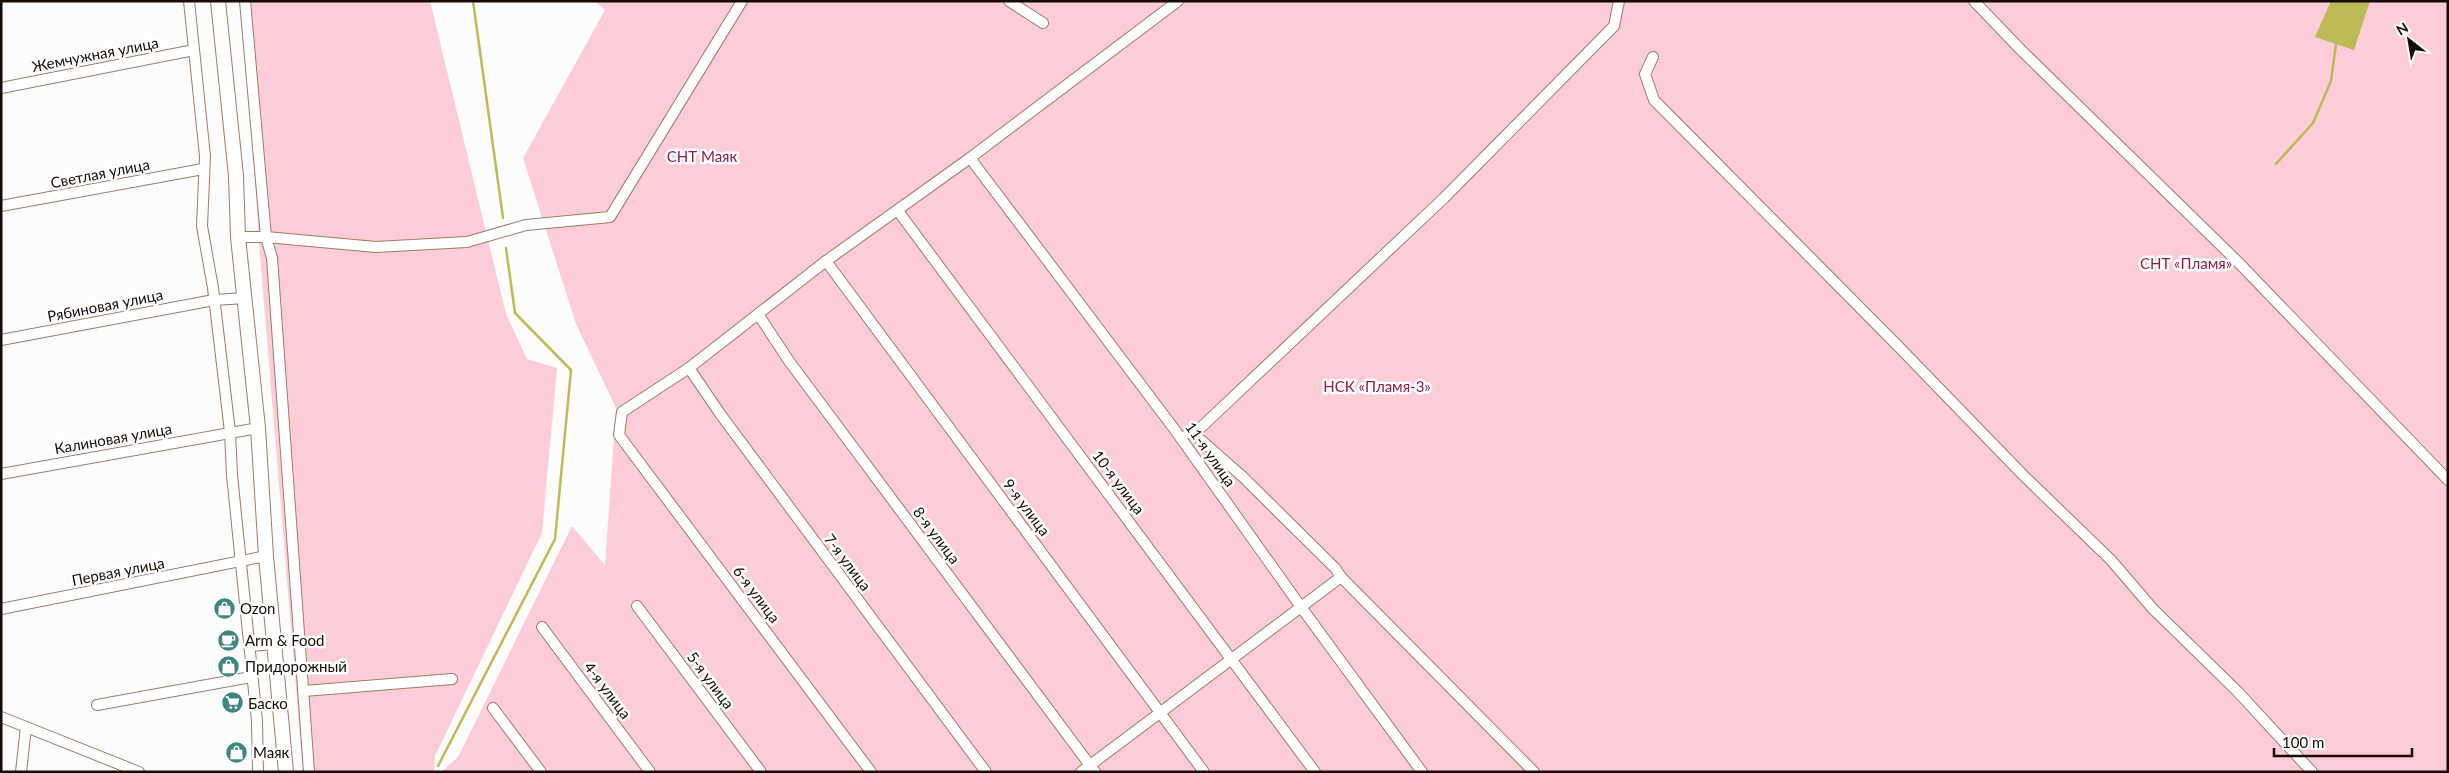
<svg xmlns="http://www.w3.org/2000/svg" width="2449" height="773" viewBox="0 0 2449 773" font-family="Lato,sans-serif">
<rect width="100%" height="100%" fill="#fcfcfc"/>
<g fill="#fccdd8">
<path d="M 244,1 L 430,1 L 506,314 L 527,359 L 557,368 L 542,533 L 435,756 L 434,772 L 303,772 L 259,243 Z"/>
<path d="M 594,1 L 2448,1 L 2448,772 L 441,772 L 458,757 L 572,526 L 605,565 L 616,408 L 576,324 L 523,158 L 605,10 Z"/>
</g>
<path fill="#bbba57" d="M 2331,1 L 2370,1 L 2354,50 L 2315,37 Z"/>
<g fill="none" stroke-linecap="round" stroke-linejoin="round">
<g stroke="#bbba57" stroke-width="2.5">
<path d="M 473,1 L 503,218"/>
<path d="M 2276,164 L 2313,123 L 2331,81 L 2336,44"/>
<path d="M 438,766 L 555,539 L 571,370 L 515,313 L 506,248"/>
</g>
<defs>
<g id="minor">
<path d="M 189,1 L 205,156 L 202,226 L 213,288 L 230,432 L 232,475 L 257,721 L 258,772"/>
<path d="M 245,1 L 266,237 L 272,258 L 309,772"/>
<path d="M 1009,1 L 1043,23"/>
<path d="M 1974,1 L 2021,50 L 2238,262 L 2448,480"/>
<path d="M 1653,57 L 1645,74 L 1654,100 L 1897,345 L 2023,475 L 2111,560 L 2153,609 L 2237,691 L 2312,772"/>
<path d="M 1,88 L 194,50"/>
<path d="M 970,158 L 1175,430 L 1301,607 L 1422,772"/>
<path d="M 1,206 L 203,169"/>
<path d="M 898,211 L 1315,772"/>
<path d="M 238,237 L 266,237 L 376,247 L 467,242 L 526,225 L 610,217 L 742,1"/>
<path d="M 826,261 L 1204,772"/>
<path d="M 758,314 L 789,361 L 1095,772"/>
<path d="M 1,340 L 214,300 L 246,298"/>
<path d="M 689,368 L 721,415 L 986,772"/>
<path d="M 1194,434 L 1444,198 L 1614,26 L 1619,1"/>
<path d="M 1,474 L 258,428"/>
<path d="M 1341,577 L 1534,772"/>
<path d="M 637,606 L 761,772"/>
<path d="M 1,609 L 266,556"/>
<path d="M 542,627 L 650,772"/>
<path d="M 250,646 L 273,644"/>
<path d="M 304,691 L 452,679"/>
<path d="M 97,705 L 251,677"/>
<path d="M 493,708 L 541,772"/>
<path d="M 1,717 L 139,772"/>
<path d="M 21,772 L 26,727"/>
<path d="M 871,772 L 619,435 L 622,412 L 689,368 L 826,261 L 970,158 L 1178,1"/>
<path d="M 1081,772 L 1341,577 L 1335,568 L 1243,477 L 1194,434 L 1188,433"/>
</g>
<path id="tertiary" d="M 218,1 L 236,176 L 238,237 L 258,428 L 266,556 L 286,772"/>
</defs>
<use href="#minor" stroke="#9c7c67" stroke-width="12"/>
<use href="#tertiary" stroke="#9c7c67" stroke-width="16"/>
<use href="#minor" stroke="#fff" stroke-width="10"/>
<use href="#tertiary" stroke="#fff" stroke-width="14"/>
</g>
<defs>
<symbol id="shop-disc" viewBox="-11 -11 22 22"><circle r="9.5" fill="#3f8680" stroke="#fff"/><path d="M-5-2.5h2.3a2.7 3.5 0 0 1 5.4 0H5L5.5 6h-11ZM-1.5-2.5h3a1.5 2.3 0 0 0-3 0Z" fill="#fff"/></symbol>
<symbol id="cafe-disc" viewBox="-11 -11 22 22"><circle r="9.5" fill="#3f8680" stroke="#fff"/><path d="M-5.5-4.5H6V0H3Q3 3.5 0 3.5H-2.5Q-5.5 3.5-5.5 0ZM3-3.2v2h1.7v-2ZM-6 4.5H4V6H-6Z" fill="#fff"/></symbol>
<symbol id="supermarket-disc" viewBox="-11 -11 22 22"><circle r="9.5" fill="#3f8680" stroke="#fff"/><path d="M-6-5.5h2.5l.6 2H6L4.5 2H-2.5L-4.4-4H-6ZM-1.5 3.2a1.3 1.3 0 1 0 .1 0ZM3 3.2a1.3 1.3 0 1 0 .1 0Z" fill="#fff"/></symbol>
</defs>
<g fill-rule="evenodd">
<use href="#shop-disc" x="212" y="596" width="25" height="25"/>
<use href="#cafe-disc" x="216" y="628" width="25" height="25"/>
<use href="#shop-disc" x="216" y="654" width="25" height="25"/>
<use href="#supermarket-disc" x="220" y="690" width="25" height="25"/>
<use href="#shop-disc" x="224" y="740" width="25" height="25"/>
</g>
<g text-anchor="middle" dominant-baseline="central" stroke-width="5" stroke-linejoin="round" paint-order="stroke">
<g font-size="15" fill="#160b04" stroke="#fff">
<text transform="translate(95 54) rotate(-11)">Жемчужная улица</text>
<text transform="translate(100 173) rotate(-11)">Светлая улица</text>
<text transform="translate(105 305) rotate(-11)">Рябиновая улица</text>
<text transform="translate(113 438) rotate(-10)">Калиновая улица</text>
<text transform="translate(1211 454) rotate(55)">11-я улица</text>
<text transform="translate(1119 482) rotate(53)">10-я улица</text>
<text transform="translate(1027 507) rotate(53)">9-я улица</text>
<text transform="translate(937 535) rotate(53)">8-я улица</text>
<text transform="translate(848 562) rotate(53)">7-я улица</text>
<text transform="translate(118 571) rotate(-11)">Первая улица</text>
<text transform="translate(757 594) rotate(53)">6-я улица</text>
<text transform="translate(711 680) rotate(53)">5-я улица</text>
<text transform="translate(608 690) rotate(53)">4-я улица</text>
</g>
<g font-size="15" fill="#8e1b48" stroke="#fff">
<text x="702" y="156">СНТ Маяк</text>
<text x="2186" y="263">СНТ «Пламя»</text>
<text x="1377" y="386">НСК «Пламя-3»</text>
</g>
<g font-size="15" fill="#160b04" stroke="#fff" text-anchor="start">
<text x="240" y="608">Ozon</text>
<text x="245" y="640">Arm &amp; Food</text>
<text x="245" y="666">Придорожный</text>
<text x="248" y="703">Баско</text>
<text x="253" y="752">Маяк</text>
</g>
</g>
<rect width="2449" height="773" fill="none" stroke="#160b04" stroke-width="5"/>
<g transform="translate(2409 40) rotate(329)" stroke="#ffffff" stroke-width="4" paint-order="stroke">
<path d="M0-4L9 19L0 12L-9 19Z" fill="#160b04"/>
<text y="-8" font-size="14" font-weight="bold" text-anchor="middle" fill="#160b04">N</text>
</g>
<path d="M2274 748v8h138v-8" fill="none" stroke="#160b04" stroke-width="2.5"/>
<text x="2282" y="748" font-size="15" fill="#160b04" stroke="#ffffff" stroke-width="4" paint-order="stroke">100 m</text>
</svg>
